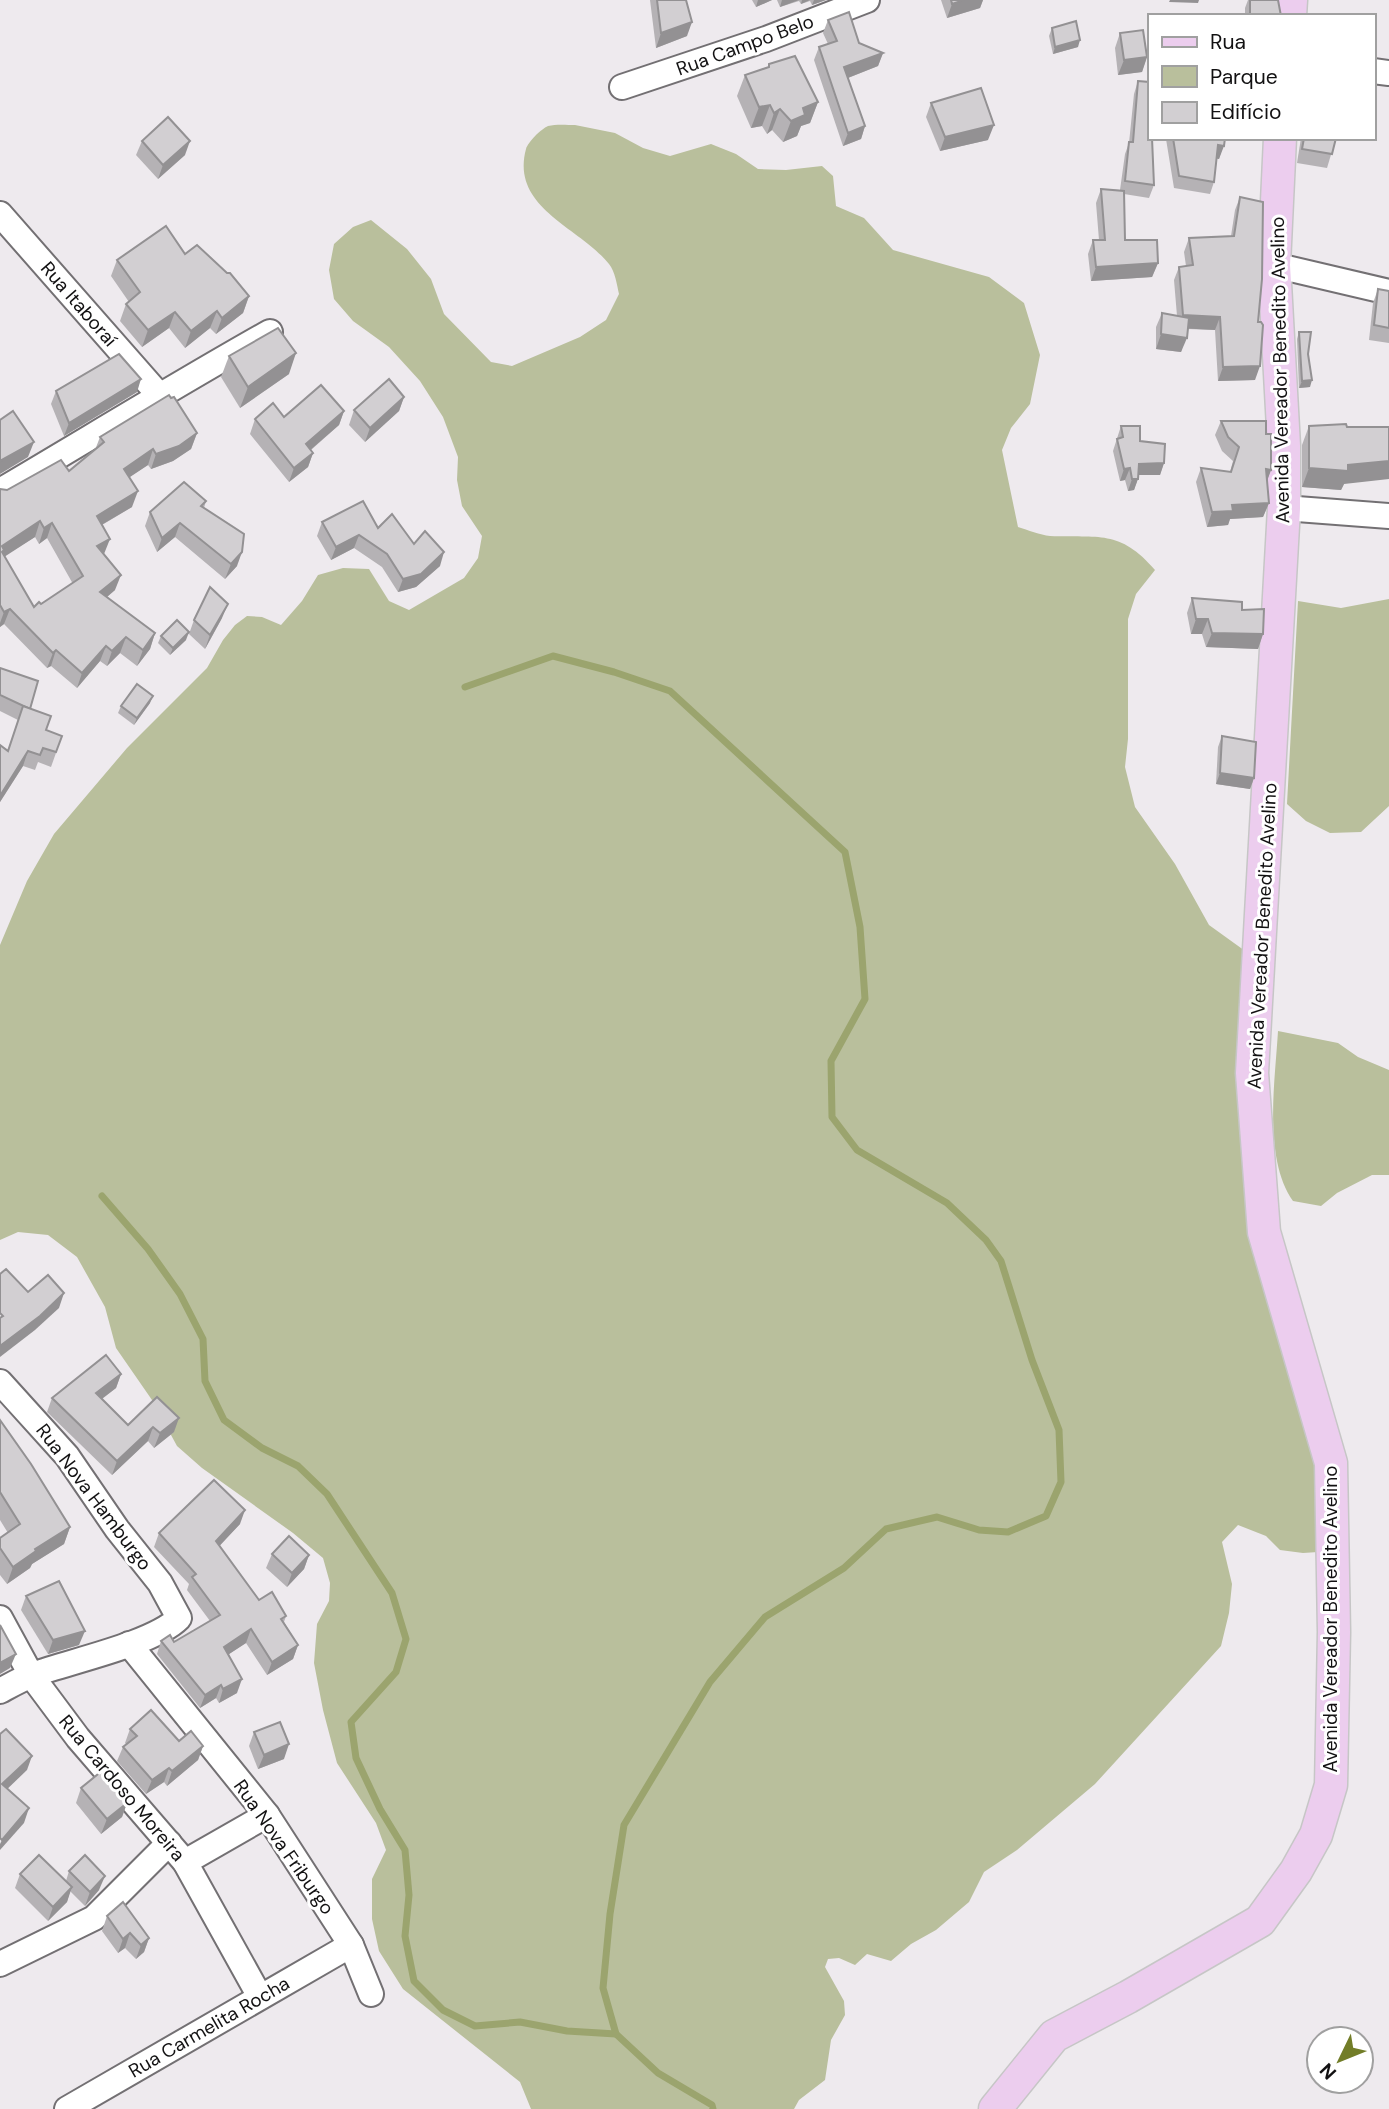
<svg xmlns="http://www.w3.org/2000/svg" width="1389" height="2109" viewBox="0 0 1389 2109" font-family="'DM Sans',sans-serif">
<rect width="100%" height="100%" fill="#eeeaee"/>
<g fill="#b9bf9c">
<path d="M 575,125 L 615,133 L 643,148 L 670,156 L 711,144 L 736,154 L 758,169 L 786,170 L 822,166 L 833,176 L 836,206 L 864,218 L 893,250 L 989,277 L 1024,303 L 1040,355 L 1030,404 L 1011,428 L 1002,450 L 1018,527 C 1028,530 1040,535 1050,536 C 1098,538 1120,529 1155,570 L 1136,594 L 1128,619 L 1128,739 L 1125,767 L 1135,807 L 1175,864 L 1209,925 L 1259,961 L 1252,1073 L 1333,1551 L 1303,1553 L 1280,1550 L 1266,1536 L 1238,1525 L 1222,1542 L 1232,1584 L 1229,1613 L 1221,1646 L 1095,1784 L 1017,1850 L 984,1872 L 969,1902 L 936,1930 L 911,1944 L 891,1961 L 867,1954 L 855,1965 L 839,1958 L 828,1959 L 825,1967 L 844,2001 L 845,2015 L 831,2040 L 825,2080 L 799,2100 L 794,2109 L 531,2109 L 520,2082 L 403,1989 L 379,1951 L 372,1919 L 372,1879 L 386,1850 L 376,1823 L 337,1763 L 323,1710 L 314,1663 L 317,1624 L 329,1601 L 330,1583 L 323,1558 L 293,1533 L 202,1468 L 177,1446 L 152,1400 L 116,1348 L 105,1307 L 77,1257 L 48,1235 L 18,1232 L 0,1240 L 0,945 L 27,881 L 54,834 L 127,748 L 207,668 L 223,640 L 235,625 L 247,616 L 262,617 L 281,625 L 302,601 L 318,575 L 343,568 L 369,569 L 389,601 L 409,610 L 464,578 L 478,558 L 482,536 L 462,506 L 457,480 L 458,457 L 443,417 L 420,381 L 389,347 L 353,321 L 334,299 L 329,270 L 334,244 L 353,227 L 371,220 L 407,249 L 431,279 L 444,314 L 491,362 L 512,366 L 580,337 L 606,320 L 619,294 C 617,285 615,271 609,264 C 580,227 510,208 526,149 C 528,142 541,129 548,126 C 556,124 567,125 575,125 Z"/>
<path d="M 1389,599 L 1389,806 L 1361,832 L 1330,833 L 1306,821 L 1287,804 L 1298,601 L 1341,608 Z"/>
<path d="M 1278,1031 L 1338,1043 L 1358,1057 L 1389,1070 L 1389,1175 L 1372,1175 L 1337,1193 L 1321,1206 L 1293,1201 C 1263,1158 1275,1082 1278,1031 Z"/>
</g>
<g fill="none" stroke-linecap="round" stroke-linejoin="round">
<g stroke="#9ba46e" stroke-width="7">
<path d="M 465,687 L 553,656 L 614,672 L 670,691 L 845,852 L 860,927 L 865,999 L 831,1061 L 832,1117 L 857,1150 L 947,1203 L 986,1240 L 1001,1261 L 1032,1360 L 1059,1430 L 1061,1482 L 1046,1516 L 1008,1532 L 979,1530 L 937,1517 L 886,1529 L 844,1568 L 765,1617 L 710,1682 L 624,1825 L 610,1914 L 603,1988 L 616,2034 L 658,2073 L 712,2105 L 713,2109"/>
<path d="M 102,1196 L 148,1249 L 180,1294 L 203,1339 L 205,1381 L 224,1420 L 262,1448 L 298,1466 L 327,1494 L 392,1593 L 406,1639 L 396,1672 L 351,1722 L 356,1758 L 380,1809 L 405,1850 L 409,1895 L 405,1936 L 414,1981 L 443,2010 L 475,2026 L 520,2022 L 567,2031 L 616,2034"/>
</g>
<defs>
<g id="minor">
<path d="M 1373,71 L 1389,73"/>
<path d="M 622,87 L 766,39 L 867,0"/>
<path d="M 0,214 L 159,395"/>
<path d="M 1274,265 L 1389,292"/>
<path d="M 0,491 C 90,438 179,383 270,332"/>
<path d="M 1284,508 L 1389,516"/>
<path d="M 0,1382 L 67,1456 L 117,1529 L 160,1583 L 179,1618 C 153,1644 71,1661 35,1674 C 23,1678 11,1685 0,1691"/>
<path d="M 0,1618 L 31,1675 L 78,1738 L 185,1862 L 260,1997"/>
<path d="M 129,1644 L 267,1815 L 351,1945 L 371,1994"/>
<path d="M 185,1862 L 267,1815"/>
<path d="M 0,1964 L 94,1918 L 169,1843"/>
<path d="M 67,2109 L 351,1945"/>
</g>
<g id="major">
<path d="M 1290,16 L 1291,0"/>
<path d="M 995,2109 L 1054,2036 L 1128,1997 L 1260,1921 L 1296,1871 L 1316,1835 L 1331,1785 L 1334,1632 L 1331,1463 L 1264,1232 L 1252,1073 L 1284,508 L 1284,446 L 1274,265 L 1280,138"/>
</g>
</defs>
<use href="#minor" stroke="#737073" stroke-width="28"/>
<use href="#major" stroke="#c6c6c6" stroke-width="35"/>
<use href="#minor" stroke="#fff" stroke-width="24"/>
<use href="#major" stroke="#eccdee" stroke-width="32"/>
</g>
<g fill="#b5b2b5" fill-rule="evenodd">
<path d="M 650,0 L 686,0 L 687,36 L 656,48 Z"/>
<path d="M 752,0 L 772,0 L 756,7 Z"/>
<path d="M 777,0 L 826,0 L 812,5 L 810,1 L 801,4 L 799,1 L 780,7 Z"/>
<path d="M 941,0 L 983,0 L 980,8 L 947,18 Z"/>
<path d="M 1248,0 L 1278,0 L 1281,16 L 1245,16 L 1245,8 Z"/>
<path d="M 828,20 L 859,43 L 883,53 L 878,66 L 848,78 L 865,126 L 861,139 L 843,146 L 814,60 L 819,47 L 828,44 L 823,33 Z"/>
<path d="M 1052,28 L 1078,47 L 1053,54 L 1049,36 Z"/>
<path d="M 1120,33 L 1147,57 L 1142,72 L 1118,75 L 1115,48 Z"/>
<path d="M 769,64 L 818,102 L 810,123 L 801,126 L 797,136 L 783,142 L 772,130 L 767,134 L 762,126 L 751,128 L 737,96 L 745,75 L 768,67 Z"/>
<path d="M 1138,81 L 1149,138 L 1225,138 L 1219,159 L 1217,158 L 1214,182 L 1210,194 L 1174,188 L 1166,139 L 1152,140 L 1154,185 L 1149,198 L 1124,194 L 1125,240 L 1158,263 L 1152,277 L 1091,281 L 1088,254 L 1093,240 L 1099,240 L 1096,203 L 1101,189 L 1120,190 L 1125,154 L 1129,143 L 1134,94 Z"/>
<path d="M 931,103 L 988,140 L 940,151 L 926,117 Z"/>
<path d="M 1301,138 L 1336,138 L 1327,168 L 1297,163 Z"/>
<path d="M 142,141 L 185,155 L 158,179 L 136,155 Z"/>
<path d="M 1240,197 L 1258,322 L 1255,380 L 1218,381 L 1215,330 L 1188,329 L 1181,352 L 1156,349 L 1156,327 L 1162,313 L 1177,316 L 1174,280 L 1179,267 L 1186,266 L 1184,252 L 1189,238 L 1231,236 L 1235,210 Z"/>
<path d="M 185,254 L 249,296 L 243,313 L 216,334 L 210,328 L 185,348 L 169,328 L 142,347 L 120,321 L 126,304 L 129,302 L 111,276 L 117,260 Z"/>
<path d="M 1378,289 L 1389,291 L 1389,343 L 1369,340 L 1373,303 Z"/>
<path d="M 1299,332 L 1308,354 L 1310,387 L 1299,388 L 1297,339 Z"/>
<path d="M 229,356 L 289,374 L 240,408 L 221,377 Z"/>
<path d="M 56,391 L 137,392 L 64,436 L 51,404 Z"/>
<path d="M 404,397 L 399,411 L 365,442 L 349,425 L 354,410 Z"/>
<path d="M 344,411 L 339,425 L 311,450 L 313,453 L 308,467 L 289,482 L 250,434 L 255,419 Z"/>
<path d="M 1221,421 L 1266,434 L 1271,470 L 1267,480 L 1269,503 L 1263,517 L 1230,519 L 1228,525 L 1207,527 L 1196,482 L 1201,468 L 1230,472 L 1233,461 L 1222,451 L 1215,435 Z"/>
<path d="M 1121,426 L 1140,441 L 1164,463 L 1160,475 L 1139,475 L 1134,490 L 1128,491 L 1125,480 L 1120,481 L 1113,451 Z"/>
<path d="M 1309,426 L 1344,484 L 1341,490 L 1302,487 L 1302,445 Z"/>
<path d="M 197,433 L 191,449 L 173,461 L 151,469 L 148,465 L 129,477 L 132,507 L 102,525 L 104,554 L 115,590 L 107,597 L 155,633 L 150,649 L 137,666 L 120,653 L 107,666 L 100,661 L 77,688 L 51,666 L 47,668 L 4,624 L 0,627 L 0,489 L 7,490 L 69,471 L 95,450 L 100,437 ZM 35,537 L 39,544 L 47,538 L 73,584 L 41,604 L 34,607 L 4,556 Z"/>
<path d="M 206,501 L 204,508 L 237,566 L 225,579 L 175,537 L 157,552 L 145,526 L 150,512 Z"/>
<path d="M 322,522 L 378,528 L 414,544 L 440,566 L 416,587 L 398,592 L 382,567 L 354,548 L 331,560 L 317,536 Z"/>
<path d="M 1192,598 L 1242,610 L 1263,634 L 1258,649 L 1206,647 L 1202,634 L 1191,634 L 1187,613 Z"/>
<path d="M 222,618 L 205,649 L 189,634 L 194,620 Z"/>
<path d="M 161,636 L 186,640 L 170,655 L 158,643 Z"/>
<path d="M 0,668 L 46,730 L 62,736 L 51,767 L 38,762 L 35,770 L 23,766 L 0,802 L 0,745 L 8,750 L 18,720 L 0,711 Z"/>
<path d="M 150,703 L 134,725 L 118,713 L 121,706 Z"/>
<path d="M 1222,736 L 1254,778 L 1250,789 L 1216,784 L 1218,747 Z"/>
<path d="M 121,1374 L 116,1388 L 102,1399 L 128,1425 L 157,1397 L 174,1432 L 154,1448 L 148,1441 L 112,1475 L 47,1412 L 52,1398 Z"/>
<path d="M 0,1420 L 70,1527 L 64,1544 L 32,1564 L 30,1568 L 7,1584 L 0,1575 L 0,1538 L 8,1533 L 0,1520 Z"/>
<path d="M 240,1524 L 219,1546 L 259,1600 L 286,1616 L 284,1622 L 298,1645 L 293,1659 L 267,1675 L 246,1643 L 229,1654 L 237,1693 L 219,1703 L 216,1698 L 200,1708 L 157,1654 L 161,1641 L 174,1642 L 210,1621 L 187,1590 L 189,1584 L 154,1547 L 159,1533 Z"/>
<path d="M 272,1554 L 309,1555 L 304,1569 L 287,1587 L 266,1568 Z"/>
<path d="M 26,1596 L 79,1645 L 48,1654 L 21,1610 Z"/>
<path d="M 130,1729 L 179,1741 L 203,1746 L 198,1760 L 167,1786 L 164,1782 L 146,1794 L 117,1761 L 123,1747 L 126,1744 L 125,1743 Z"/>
<path d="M 254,1732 L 284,1759 L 258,1769 L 249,1746 Z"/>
<path d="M 81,1788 L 127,1797 L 126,1802 L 127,1803 L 122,1817 L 101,1834 L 76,1803 Z"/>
<path d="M 69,1871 L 99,1890 L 85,1906 L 70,1891 L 67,1902 L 48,1921 L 15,1888 L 20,1874 L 66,1881 Z"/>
<path d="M 107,1916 L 149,1938 L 144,1952 L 136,1959 L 125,1948 L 118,1953 L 102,1931 Z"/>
</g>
<g fill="#939193">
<path d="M 758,0 L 772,0 L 756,7 Z"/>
<path d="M 782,0 L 799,0 L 780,7 Z"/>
<path d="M 802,0 L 810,0 L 801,4 Z"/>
<path d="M 814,0 L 826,0 L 812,5 Z"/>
<path d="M 964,0 L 983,0 L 980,8 L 947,18 L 952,4 Z"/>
<path d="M 1170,0 L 1199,0 L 1198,3 L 1169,2 Z"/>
<path d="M 692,22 L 687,36 L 656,48 L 661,33 Z"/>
<path d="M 1080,40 L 1078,47 L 1053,54 L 1055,47 Z"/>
<path d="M 883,53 L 878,66 L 840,81 L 844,67 Z"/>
<path d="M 1147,57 L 1142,72 L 1118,75 L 1124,60 Z"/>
<path d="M 818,102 L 810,123 L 801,126 L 797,136 L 783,142 L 791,121 L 803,108 Z"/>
<path d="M 770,105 L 762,126 L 751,128 L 759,107 Z"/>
<path d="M 780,109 L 772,130 L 767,134 L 774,113 Z"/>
<path d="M 994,125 L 988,140 L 940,151 L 945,137 Z"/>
<path d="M 865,126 L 861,139 L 843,146 L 848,133 Z"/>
<path d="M 1149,138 L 1166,138 L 1147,141 Z"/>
<path d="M 190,141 L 185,155 L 158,179 L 163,165 Z"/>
<path d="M 1218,145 L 1224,146 L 1219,159 L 1213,158 Z"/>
<path d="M 1158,263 L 1152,277 L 1091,281 L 1096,267 Z"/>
<path d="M 249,296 L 243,313 L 216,334 L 222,318 Z"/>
<path d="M 217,311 L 210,328 L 185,348 L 191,331 Z"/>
<path d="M 175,312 L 169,328 L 142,347 L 148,330 Z"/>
<path d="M 1183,315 L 1220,317 L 1215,330 L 1178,328 Z"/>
<path d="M 1161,334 L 1187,338 L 1181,352 L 1156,349 Z"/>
<path d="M 296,353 L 289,374 L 240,408 L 248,387 Z"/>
<path d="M 1260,366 L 1255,380 L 1218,381 L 1223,367 Z"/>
<path d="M 141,379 L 137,392 L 64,436 L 69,423 Z"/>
<path d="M 1312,380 L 1310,387 L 1299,388 L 1302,381 Z"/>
<path d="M 404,397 L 399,411 L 365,442 L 370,428 Z"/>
<path d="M 344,411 L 339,425 L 301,458 L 306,444 Z"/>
<path d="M 197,433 L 191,449 L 173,461 L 151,469 L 156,454 Z"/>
<path d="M 34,442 L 28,457 L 0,474 L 0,461 Z"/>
<path d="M 153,449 L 148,465 L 118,485 L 124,469 Z"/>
<path d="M 313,453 L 308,467 L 289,482 L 294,468 Z"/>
<path d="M 1389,461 L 1389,479 L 1344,484 L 1341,490 L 1302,487 L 1309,468 Z"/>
<path d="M 1164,463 L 1160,475 L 1135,475 L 1139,464 Z"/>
<path d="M 1130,468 L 1125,480 L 1120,481 L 1124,469 Z"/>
<path d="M 1266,469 L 1271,470 L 1266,484 Z"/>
<path d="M 1132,479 L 1138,479 L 1134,490 L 1128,491 Z"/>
<path d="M 138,491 L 132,507 L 91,531 L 97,516 Z"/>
<path d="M 1269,503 L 1263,517 L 1230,519 L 1228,525 L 1207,527 L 1212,512 L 1232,505 Z"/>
<path d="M 40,521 L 35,537 L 1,559 L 2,546 Z"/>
<path d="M 52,523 L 47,538 L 39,544 L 44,528 Z"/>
<path d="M 180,523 L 175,537 L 157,552 L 162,538 Z"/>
<path d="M 359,535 L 354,548 L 331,560 L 336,547 Z"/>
<path d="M 110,539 L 104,554 L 97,546 Z"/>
<path d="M 242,552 L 237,566 L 225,579 L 231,564 Z"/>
<path d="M 444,552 L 440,566 L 416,587 L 398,592 L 403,579 Z"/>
<path d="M 121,575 L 115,590 L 94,608 L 100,592 Z"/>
<path d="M 228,604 L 222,618 L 205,649 L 210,635 Z"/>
<path d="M 10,609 L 4,624 L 0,627 L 0,623 L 4,612 Z"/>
<path d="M 1196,619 L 1208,619 L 1202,634 L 1191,634 Z"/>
<path d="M 189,632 L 186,640 L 170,655 L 173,648 Z"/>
<path d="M 155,633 L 150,649 L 137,666 L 143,650 Z"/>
<path d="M 1212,633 L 1263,634 L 1258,649 L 1206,647 Z"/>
<path d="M 126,637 L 120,653 L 107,666 L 112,651 Z"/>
<path d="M 106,646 L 100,661 L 77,688 L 82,673 Z"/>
<path d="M 56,650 L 51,666 L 47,668 L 53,653 Z"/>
<path d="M 153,696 L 150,703 L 134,725 L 137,718 Z"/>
<path d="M 28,751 L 23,766 L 0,802 L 0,796 Z"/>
<path d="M 1220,773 L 1254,778 L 1250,789 L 1216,784 Z"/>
<path d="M 64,1293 L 59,1308 L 35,1330 L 0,1357 L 0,1346 Z"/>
<path d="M 121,1374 L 116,1388 L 91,1407 L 96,1393 Z"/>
<path d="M 179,1418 L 174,1432 L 154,1448 L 160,1433 Z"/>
<path d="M 153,1427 L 148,1441 L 112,1475 L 117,1461 Z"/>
<path d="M 245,1510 L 240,1524 L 211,1555 L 216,1541 Z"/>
<path d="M 70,1527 L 64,1544 L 32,1564 L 30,1568 L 7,1584 L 13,1567 L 35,1549 Z"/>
<path d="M 309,1555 L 304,1569 L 287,1587 L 292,1573 Z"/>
<path d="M 251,1629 L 246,1643 L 220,1660 L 224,1647 Z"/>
<path d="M 85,1631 L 79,1645 L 48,1654 L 53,1640 Z"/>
<path d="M 298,1645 L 293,1659 L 267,1675 L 272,1662 Z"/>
<path d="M 16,1654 L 10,1668 L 0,1674 L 0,1663 Z"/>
<path d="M 242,1679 L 237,1693 L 219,1703 L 223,1689 Z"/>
<path d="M 221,1685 L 216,1698 L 200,1708 L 205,1695 Z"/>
<path d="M 289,1744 L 284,1759 L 258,1769 L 264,1755 Z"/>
<path d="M 203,1746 L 198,1760 L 167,1786 L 172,1771 Z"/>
<path d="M 32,1756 L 27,1770 L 0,1796 L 2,1784 Z"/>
<path d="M 169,1768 L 164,1782 L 146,1794 L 152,1780 Z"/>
<path d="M 127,1797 L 125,1805 L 127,1803 L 122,1817 L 101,1834 L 107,1819 Z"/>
<path d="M 29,1808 L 24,1823 L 0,1850 L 0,1844 L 2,1840 Z"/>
<path d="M 105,1876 L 99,1890 L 85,1906 L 90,1892 Z"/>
<path d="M 72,1887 L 67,1902 L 48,1921 L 53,1907 Z"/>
<path d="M 130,1933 L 125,1948 L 118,1953 L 123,1939 Z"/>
<path d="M 149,1938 L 144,1952 L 136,1959 L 141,1945 Z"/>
</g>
<g fill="#d2cfd2" stroke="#939193" stroke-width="2" fill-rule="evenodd">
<path d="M 657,0 L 686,0 L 692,22 L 661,33 Z"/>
<path d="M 951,0 L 964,0 L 952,4 Z"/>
<path d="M 1250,0 L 1278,0 L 1281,16 L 1250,16 Z"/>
<path d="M 849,12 L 859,43 L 883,53 L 844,67 L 865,126 L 848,133 L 819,47 L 837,41 L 828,20 Z"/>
<path d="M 1076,21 L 1080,40 L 1055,47 L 1052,28 Z"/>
<path d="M 1143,30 L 1147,57 L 1124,60 L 1120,33 Z"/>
<path d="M 795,56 L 818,102 L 803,108 L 805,115 L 791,121 L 780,109 L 774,113 L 770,105 L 759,107 L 745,75 L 769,67 L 769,64 Z"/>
<path d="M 1138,81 L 1149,82 L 1149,138 L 1152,138 L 1154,185 L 1125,181 L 1129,142 L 1133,142 Z"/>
<path d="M 981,88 L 994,125 L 945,137 L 931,103 Z"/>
<path d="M 168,117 L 190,141 L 163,165 L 142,141 Z"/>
<path d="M 1173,138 L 1225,138 L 1224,146 L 1218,145 L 1214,182 L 1179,176 Z"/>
<path d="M 1304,138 L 1336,138 L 1332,154 L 1302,149 Z"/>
<path d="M 1101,189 L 1124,191 L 1125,240 L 1157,240 L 1158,263 L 1096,267 L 1093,240 L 1105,240 Z"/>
<path d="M 1240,197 L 1263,202 L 1262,279 L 1258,322 L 1261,322 L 1263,325 L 1260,366 L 1223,367 L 1220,317 L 1183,315 L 1179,267 L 1193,265 L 1189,238 L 1234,236 Z"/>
<path d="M 166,226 L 185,254 L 197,245 L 227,273 L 230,273 L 249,296 L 222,318 L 217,311 L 191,331 L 175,312 L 148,330 L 126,304 L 140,292 L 117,260 Z"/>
<path d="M 1378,289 L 1389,291 L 1389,328 L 1374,325 Z"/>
<path d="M 1162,313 L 1189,318 L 1187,338 L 1161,334 Z"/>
<path d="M 278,328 L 296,353 L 248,387 L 229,356 Z"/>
<path d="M 1299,332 L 1311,332 L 1308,354 L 1312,380 L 1302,381 Z"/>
<path d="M 119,354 L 141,379 L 69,423 L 56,391 Z"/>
<path d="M 389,379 L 404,397 L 370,428 L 354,410 Z"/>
<path d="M 321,385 L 344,411 L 306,444 L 313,453 L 294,468 L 255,419 L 273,403 L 284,417 Z"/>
<path d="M 169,395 L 171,398 L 174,397 L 197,433 L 179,446 L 156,454 L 153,449 L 124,469 L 138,491 L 97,516 L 110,539 L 97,546 L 121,575 L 100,592 L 155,633 L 143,650 L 126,637 L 112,651 L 106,646 L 82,673 L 56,650 L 53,653 L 10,609 L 4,612 L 0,605 L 0,489 L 7,490 L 61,460 L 69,471 L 104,442 L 100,437 ZM 40,521 L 44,528 L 52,523 L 83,576 L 41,604 L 39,602 L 34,607 L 2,552 L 4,550 L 2,546 Z"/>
<path d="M 13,411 L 34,442 L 0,461 L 0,420 Z"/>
<path d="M 1221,421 L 1266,421 L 1266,434 L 1271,434 L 1271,470 L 1266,469 L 1269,503 L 1232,505 L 1233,511 L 1212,512 L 1201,468 L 1231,472 L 1239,447 L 1228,437 Z"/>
<path d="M 1346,424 L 1347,427 L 1389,427 L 1389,461 L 1348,465 L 1348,471 L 1309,468 L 1309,426 Z"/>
<path d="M 1121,426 L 1140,426 L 1140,441 L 1165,444 L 1164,463 L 1139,464 L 1138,479 L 1132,479 L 1130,468 L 1124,469 L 1117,439 L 1123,437 Z"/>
<path d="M 184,482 L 206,501 L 201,506 L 244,534 L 242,552 L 231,564 L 180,523 L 162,538 L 150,512 Z"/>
<path d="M 363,501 L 378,528 L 392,514 L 414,544 L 425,531 L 444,552 L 421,574 L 403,579 L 387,554 L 359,535 L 336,547 L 322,522 Z"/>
<path d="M 210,587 L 228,604 L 210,635 L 194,620 Z"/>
<path d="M 1192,598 L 1242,602 L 1242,610 L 1264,609 L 1263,634 L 1212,633 L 1208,619 L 1196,619 Z"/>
<path d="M 177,620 L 189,632 L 173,648 L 161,636 Z"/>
<path d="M 0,668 L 38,681 L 30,709 L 0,695 Z"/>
<path d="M 137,684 L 153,696 L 137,718 L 121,706 Z"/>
<path d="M 23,706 L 51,716 L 46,730 L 62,736 L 56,752 L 43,748 L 40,755 L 28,751 L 0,796 L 0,745 L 8,751 Z"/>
<path d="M 1222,736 L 1256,742 L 1254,778 L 1220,773 Z"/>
<path d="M 6,1269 L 28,1292 L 48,1275 L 64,1293 L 40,1316 L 0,1346 L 0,1318 L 3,1316 L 0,1313 L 0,1274 Z"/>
<path d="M 106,1355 L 121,1374 L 96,1393 L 128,1425 L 157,1397 L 179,1418 L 160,1433 L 153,1427 L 117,1461 L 52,1398 Z"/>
<path d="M 0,1420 L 31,1464 L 70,1527 L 35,1549 L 36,1551 L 13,1567 L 0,1548 L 0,1538 L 20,1524 L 0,1492 Z"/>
<path d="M 214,1480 L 245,1510 L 216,1541 L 259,1600 L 272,1592 L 286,1616 L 281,1619 L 298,1645 L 272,1662 L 251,1629 L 224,1647 L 242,1679 L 223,1689 L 221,1685 L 205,1695 L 161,1641 L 170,1635 L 174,1642 L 220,1615 L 192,1577 L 196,1574 L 159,1533 Z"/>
<path d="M 289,1536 L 309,1555 L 292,1573 L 272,1554 Z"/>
<path d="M 59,1581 L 85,1631 L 53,1640 L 26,1596 Z"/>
<path d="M 0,1625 L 16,1654 L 0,1663 Z"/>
<path d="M 151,1710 L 179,1741 L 191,1731 L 203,1746 L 172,1771 L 169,1768 L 152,1780 L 123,1747 L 137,1736 L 130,1729 Z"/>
<path d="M 280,1722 L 289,1744 L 264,1755 L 254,1732 Z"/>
<path d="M 6,1729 L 32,1756 L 2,1784 L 29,1808 L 2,1840 L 0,1838 L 0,1734 Z"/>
<path d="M 103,1770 L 127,1797 L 124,1800 L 127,1803 L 107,1819 L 81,1788 Z"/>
<path d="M 39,1855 L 72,1887 L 53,1907 L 20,1874 Z"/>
<path d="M 85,1855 L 105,1876 L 90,1892 L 69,1871 Z"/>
<path d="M 123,1902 L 149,1938 L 141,1945 L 130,1933 L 123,1939 L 107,1916 Z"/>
</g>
<g text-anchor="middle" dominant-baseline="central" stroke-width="6" stroke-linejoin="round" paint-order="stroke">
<g font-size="19" fill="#121112" stroke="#fff">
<text transform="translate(745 45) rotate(-20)">Rua Campo Belo</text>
<text transform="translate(79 304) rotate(49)">Rua Itaboraí</text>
<text transform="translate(1280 370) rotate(-91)">Avenida Vereador Benedito Avelino</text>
<text transform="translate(1262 936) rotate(-87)">Avenida Vereador Benedito Avelino</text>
<text transform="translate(94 1497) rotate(53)">Rua Nova Hamburgo</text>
<text transform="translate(1330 1619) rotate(-90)">Avenida Vereador Benedito Avelino</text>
<text transform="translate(122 1788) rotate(50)">Rua Cardoso Moreira</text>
<text transform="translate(284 1847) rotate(55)">Rua Nova Friburgo</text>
<text transform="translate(209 2027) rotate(-30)">Rua Carmelita Rocha</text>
</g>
</g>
<rect x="1148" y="14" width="228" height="126" fill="#ffffff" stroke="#a0a0a0" stroke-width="2"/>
<rect x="1162" y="37" width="35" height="10" fill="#eccdee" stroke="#a0a0a0" stroke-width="2"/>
<text x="1210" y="49" font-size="21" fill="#121112">Rua</text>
<rect x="1162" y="66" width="35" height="21" fill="#b9bf9c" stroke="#a0a0a0" stroke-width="2"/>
<text x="1210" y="84" font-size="21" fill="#121112">Parque</text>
<rect x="1162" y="102" width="35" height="21" fill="#d2cfd2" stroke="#a0a0a0" stroke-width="2"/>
<text x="1210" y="119" font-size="21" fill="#121112">Edifício</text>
<g transform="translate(1340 2060) rotate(227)"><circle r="33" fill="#ffffff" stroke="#a0a0a0" stroke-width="2"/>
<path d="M0-5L12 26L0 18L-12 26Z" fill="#727d28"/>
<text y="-10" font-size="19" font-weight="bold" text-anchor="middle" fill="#121112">N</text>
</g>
</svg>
